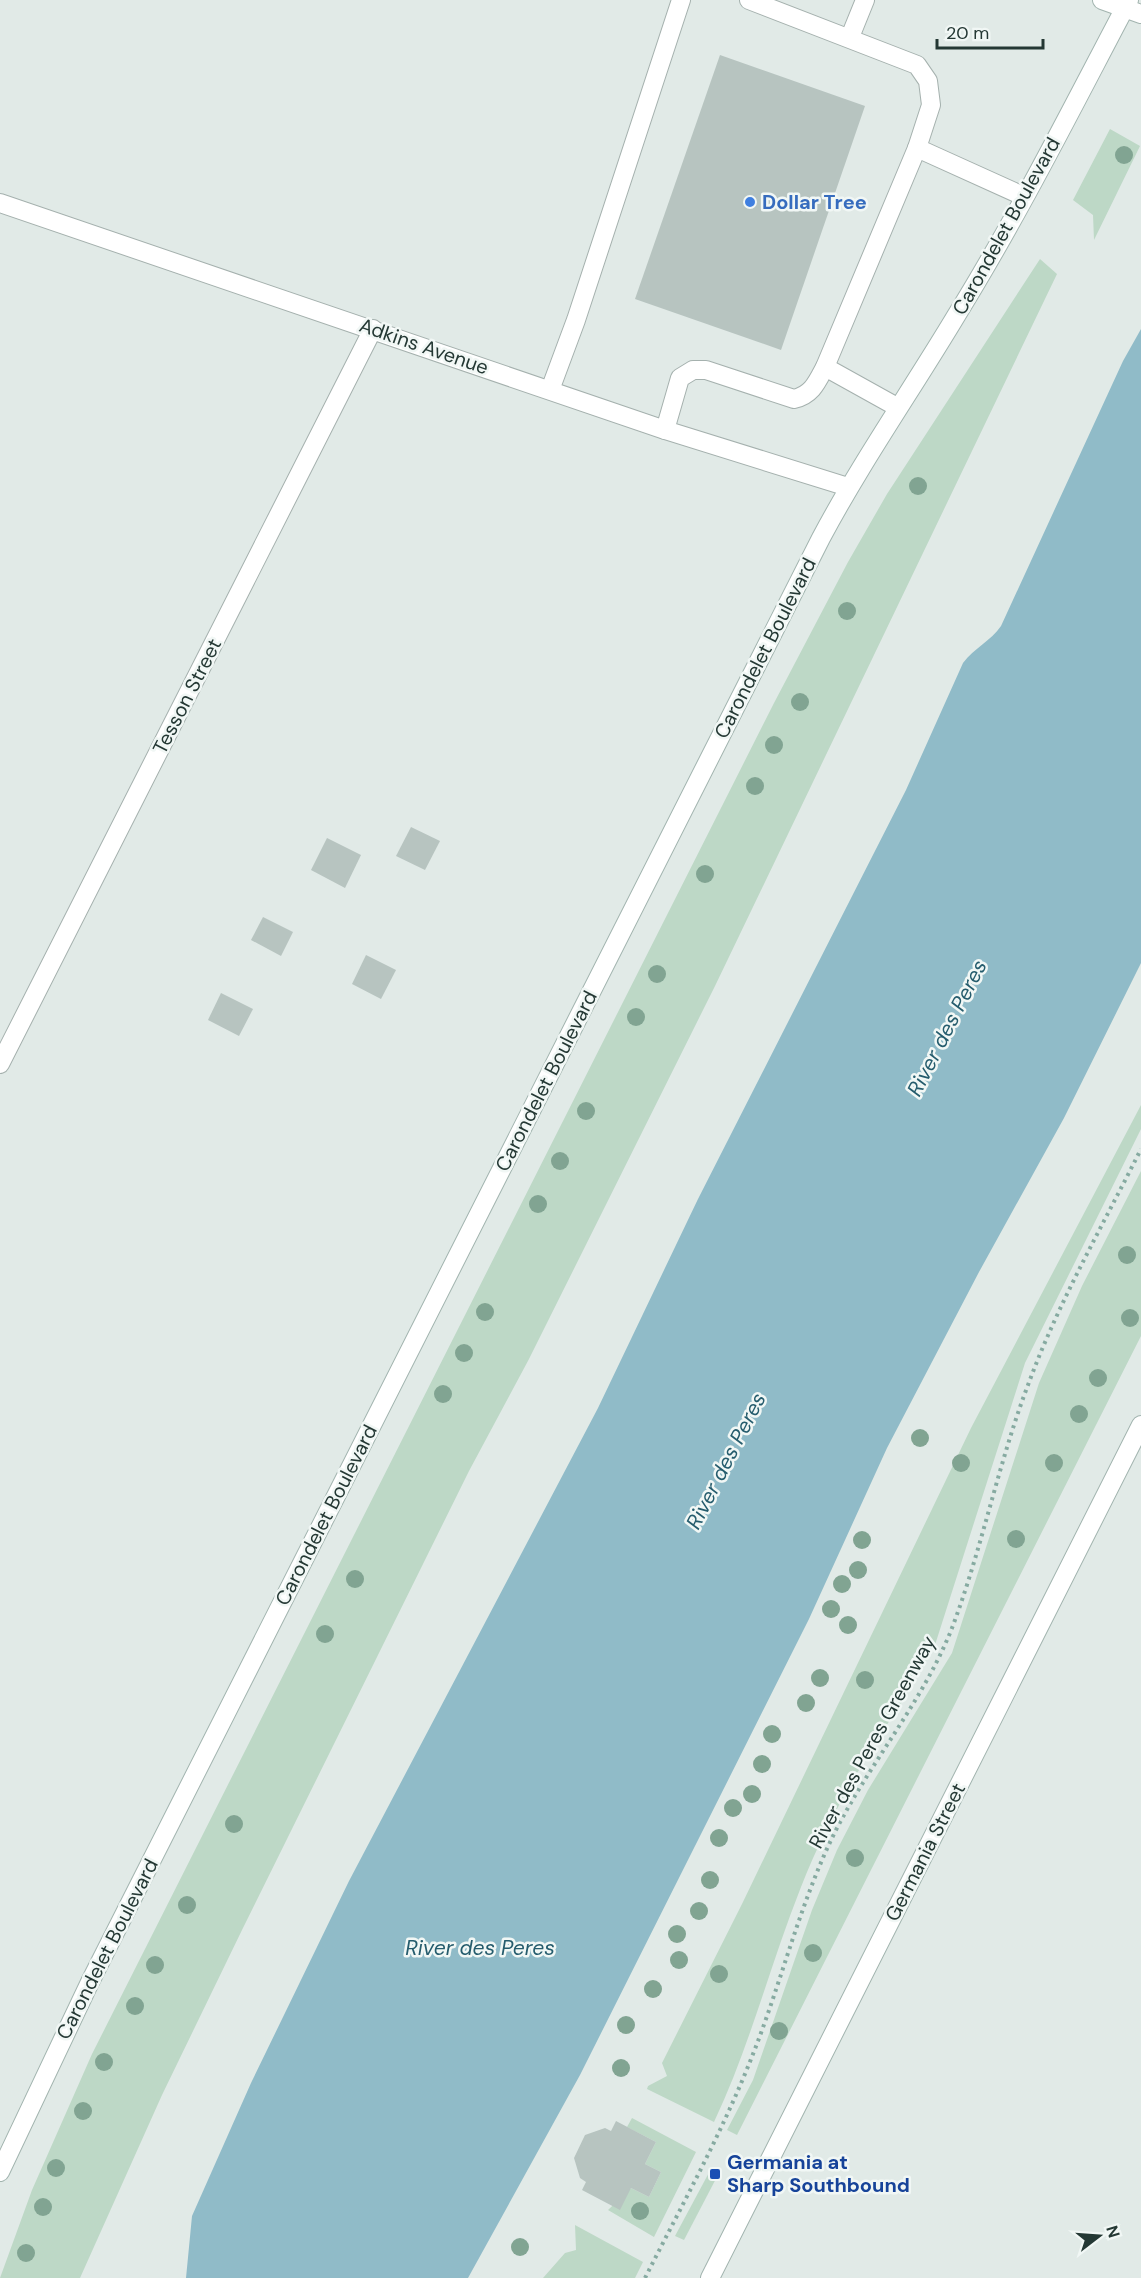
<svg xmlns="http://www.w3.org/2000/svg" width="1141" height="2278" viewBox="0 0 1141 2278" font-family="'DM Sans',sans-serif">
<rect width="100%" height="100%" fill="#e1eae7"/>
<g fill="#bdd8c6">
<path d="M 1110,129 L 1140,146 L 1094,240 L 1093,215 L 1073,200 Z"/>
<path d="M 1040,259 L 1057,274 L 715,986 L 529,1359 L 469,1471 L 242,1930 L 162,2095 L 80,2278 L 0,2278 L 32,2190 L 92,2054 L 774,703 L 848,562 L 887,494 Z"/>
<path d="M 1141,1105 L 1141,1129 L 1025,1363 L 935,1645 L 921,1670 L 916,1669 L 909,1681 L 913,1685 C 870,1749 829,1815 801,1887 C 770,1965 750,2046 714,2122 L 647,2089 L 648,2086 L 667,2076 L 662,2063 L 742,1904 L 971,1428 Z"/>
<path d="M 1141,1171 L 1141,1336 L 737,2135 L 727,2130 L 753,2080 L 812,1910 L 837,1850 L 868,1790 L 952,1653 L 1039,1383 L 1082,1286 Z"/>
<path d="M 632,2118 L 696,2152 L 654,2237 L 608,2210 L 631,2188 L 649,2197 L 661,2172 L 645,2164 L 656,2142 L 627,2127 Z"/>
<path d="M 712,2167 L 720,2171 L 684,2240 L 675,2236 Z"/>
<path d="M 575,2225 L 643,2262 L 635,2278 L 543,2278 L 565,2253 L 576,2250 Z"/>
</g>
<path fill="#90bbc8" d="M 1141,329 L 1141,963 L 1064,1118 L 979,1272 L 887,1448 L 809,1619 L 580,2075 L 468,2278 L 186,2278 L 192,2216 L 251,2083 L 349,1881 L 598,1408 L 698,1199 L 906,790 L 963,663 C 974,648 991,641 1001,626 L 1123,361 Z"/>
<g fill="#b7c4c0">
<path d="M 720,55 L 865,106 L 781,350 L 635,299 Z"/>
<path d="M 411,827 L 440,841 L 425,870 L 396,856 Z"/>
<path d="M 327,838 L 361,855 L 345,888 L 311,870 Z"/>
<path d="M 263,917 L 293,932 L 281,956 L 251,940 Z"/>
<path d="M 366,955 L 396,970 L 381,999 L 352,984 Z"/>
<path d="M 221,993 L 253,1009 L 239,1036 L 208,1020 Z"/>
<path d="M 616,2121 L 656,2142 L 645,2164 L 661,2172 L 649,2197 L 631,2188 L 620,2210 L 582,2190 L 586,2182 L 580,2178 L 574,2158 L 585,2135 L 605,2128 L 611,2131 Z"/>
</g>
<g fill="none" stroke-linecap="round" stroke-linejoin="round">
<defs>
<g id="lane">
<path d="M 850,37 L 865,0"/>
<path d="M 917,148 L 1023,196"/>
<path d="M 825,367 L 897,407"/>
<path d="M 550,390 L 576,320 L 681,0"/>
<path d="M 665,430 L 680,378 L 693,370 L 706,370 L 794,399 C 812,395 817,382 825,367 L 917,148 L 931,105 L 928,81 L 917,65 L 749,0"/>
</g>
<g id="street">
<path d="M 0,203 L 665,430 L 848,487"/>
<path d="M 0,1064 L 373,329"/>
</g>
<g id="secondary">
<path d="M 1102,0 L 1141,14"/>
<path d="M 0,2172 L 90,1982 L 821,538 C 862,461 911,391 956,316 C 1019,214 1073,106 1129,0"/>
<path d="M 710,2278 L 1141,1425"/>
</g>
</defs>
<use href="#lane" stroke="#a5b1ae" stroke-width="20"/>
<use href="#street" stroke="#a5b1ae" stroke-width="20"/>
<use href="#secondary" stroke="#a2b4af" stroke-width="20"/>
<path stroke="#86aaa1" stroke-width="4" stroke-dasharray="3 4.5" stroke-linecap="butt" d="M 645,2278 C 682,2205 723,2131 753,2054 C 781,1983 799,1907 832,1838 C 867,1766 923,1702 952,1628 C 982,1549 998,1464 1028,1385 C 1058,1303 1102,1227 1141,1149"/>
<use href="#lane" stroke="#fff" stroke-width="18"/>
<use href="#street" stroke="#fff" stroke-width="18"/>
<use href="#secondary" stroke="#fff" stroke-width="18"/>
</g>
<g fill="#81a492">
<circle cx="1124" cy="155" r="9"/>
<circle cx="918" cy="486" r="9"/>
<circle cx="847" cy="611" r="9"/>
<circle cx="800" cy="702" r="9"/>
<circle cx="774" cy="745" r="9"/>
<circle cx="755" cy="786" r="9"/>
<circle cx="705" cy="874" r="9"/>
<circle cx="657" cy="974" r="9"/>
<circle cx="636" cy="1017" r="9"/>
<circle cx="586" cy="1111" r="9"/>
<circle cx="560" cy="1161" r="9"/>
<circle cx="538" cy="1204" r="9"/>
<circle cx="1127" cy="1255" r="9"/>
<circle cx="485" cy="1312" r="9"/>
<circle cx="1130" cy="1318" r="9"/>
<circle cx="464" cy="1353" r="9"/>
<circle cx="1098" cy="1378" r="9"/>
<circle cx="443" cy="1394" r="9"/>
<circle cx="1079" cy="1414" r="9"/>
<circle cx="920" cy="1438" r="9"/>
<circle cx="961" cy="1463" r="9"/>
<circle cx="1054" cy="1463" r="9"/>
<circle cx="1016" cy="1539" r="9"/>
<circle cx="862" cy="1540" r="9"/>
<circle cx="858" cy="1570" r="9"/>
<circle cx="355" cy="1579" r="9"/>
<circle cx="842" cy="1584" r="9"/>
<circle cx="831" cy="1609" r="9"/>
<circle cx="848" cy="1625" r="9"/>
<circle cx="325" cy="1634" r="9"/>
<circle cx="820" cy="1678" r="9"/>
<circle cx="865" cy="1680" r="9"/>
<circle cx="806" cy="1703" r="9"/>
<circle cx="772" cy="1734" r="9"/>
<circle cx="762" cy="1764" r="9"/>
<circle cx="752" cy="1794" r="9"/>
<circle cx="733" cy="1808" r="9"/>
<circle cx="234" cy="1824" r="9"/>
<circle cx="719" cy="1838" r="9"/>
<circle cx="855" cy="1858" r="9"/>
<circle cx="710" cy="1880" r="9"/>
<circle cx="187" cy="1905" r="9"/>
<circle cx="699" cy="1911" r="9"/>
<circle cx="677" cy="1934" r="9"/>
<circle cx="813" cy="1953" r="9"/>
<circle cx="679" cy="1960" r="9"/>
<circle cx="155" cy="1965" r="9"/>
<circle cx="719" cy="1974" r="9"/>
<circle cx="653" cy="1989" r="9"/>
<circle cx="135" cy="2006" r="9"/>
<circle cx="626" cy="2025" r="9"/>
<circle cx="779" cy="2031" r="9"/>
<circle cx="104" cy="2062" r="9"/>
<circle cx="621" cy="2068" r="9"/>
<circle cx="83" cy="2111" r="9"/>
<circle cx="56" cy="2168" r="9"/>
<circle cx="43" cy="2207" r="9"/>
<circle cx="640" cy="2211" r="9"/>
<circle cx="520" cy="2247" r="9"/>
<circle cx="26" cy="2253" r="9"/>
</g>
<circle fill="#3f7fe0" stroke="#f1f7f5" stroke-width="2" cx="750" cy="202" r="6"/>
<rect fill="#1a4fb4" stroke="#f1f7f5" stroke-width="2" x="709" y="2168" width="12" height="12" rx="3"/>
<g text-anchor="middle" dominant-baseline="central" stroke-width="5" stroke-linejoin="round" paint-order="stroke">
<g font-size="20" font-weight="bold" fill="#366cbe" stroke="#f1f7f5" text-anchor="start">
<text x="762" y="202">Dollar Tree</text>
</g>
<g font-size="20" fill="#243834" stroke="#f1f7f5">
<text transform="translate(1006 226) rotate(-61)">Carondelet Boulevard</text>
<text transform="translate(424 346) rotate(19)">Adkins Avenue</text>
<text transform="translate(765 648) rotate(-63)">Carondelet Boulevard</text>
<text transform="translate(187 696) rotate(-63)">Tesson Street</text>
<text transform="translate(546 1081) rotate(-63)">Carondelet Boulevard</text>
<text transform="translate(326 1515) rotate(-63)">Carondelet Boulevard</text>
<text transform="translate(872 1742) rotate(-61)">River des Peres Greenway</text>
<text transform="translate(925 1852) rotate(-63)">Germania Street</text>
<text transform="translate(107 1949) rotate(-63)">Carondelet Boulevard</text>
</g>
<g font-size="20" font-weight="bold" fill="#164399" stroke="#f1f7f5" text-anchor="start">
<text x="727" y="2162">Germania at<tspan x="727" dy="23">Sharp Southbound</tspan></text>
</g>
<g font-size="21" font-style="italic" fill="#255c6d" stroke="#f1f7f5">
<text transform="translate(947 1028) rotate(-63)">River des Peres</text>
<text transform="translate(726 1461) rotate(-63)">River des Peres</text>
<text x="480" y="1948">River des Peres</text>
</g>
</g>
<g transform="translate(1099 2236) rotate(73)" stroke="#f1f7f5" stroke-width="4.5" paint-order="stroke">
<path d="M0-4.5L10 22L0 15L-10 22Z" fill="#243834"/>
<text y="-9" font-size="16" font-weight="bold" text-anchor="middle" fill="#243834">N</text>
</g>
<path d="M937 39v9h106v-9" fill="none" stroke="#243834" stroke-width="3"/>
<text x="946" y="39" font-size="18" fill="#243834" stroke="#f1f7f5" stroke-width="4.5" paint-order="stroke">20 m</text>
</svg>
